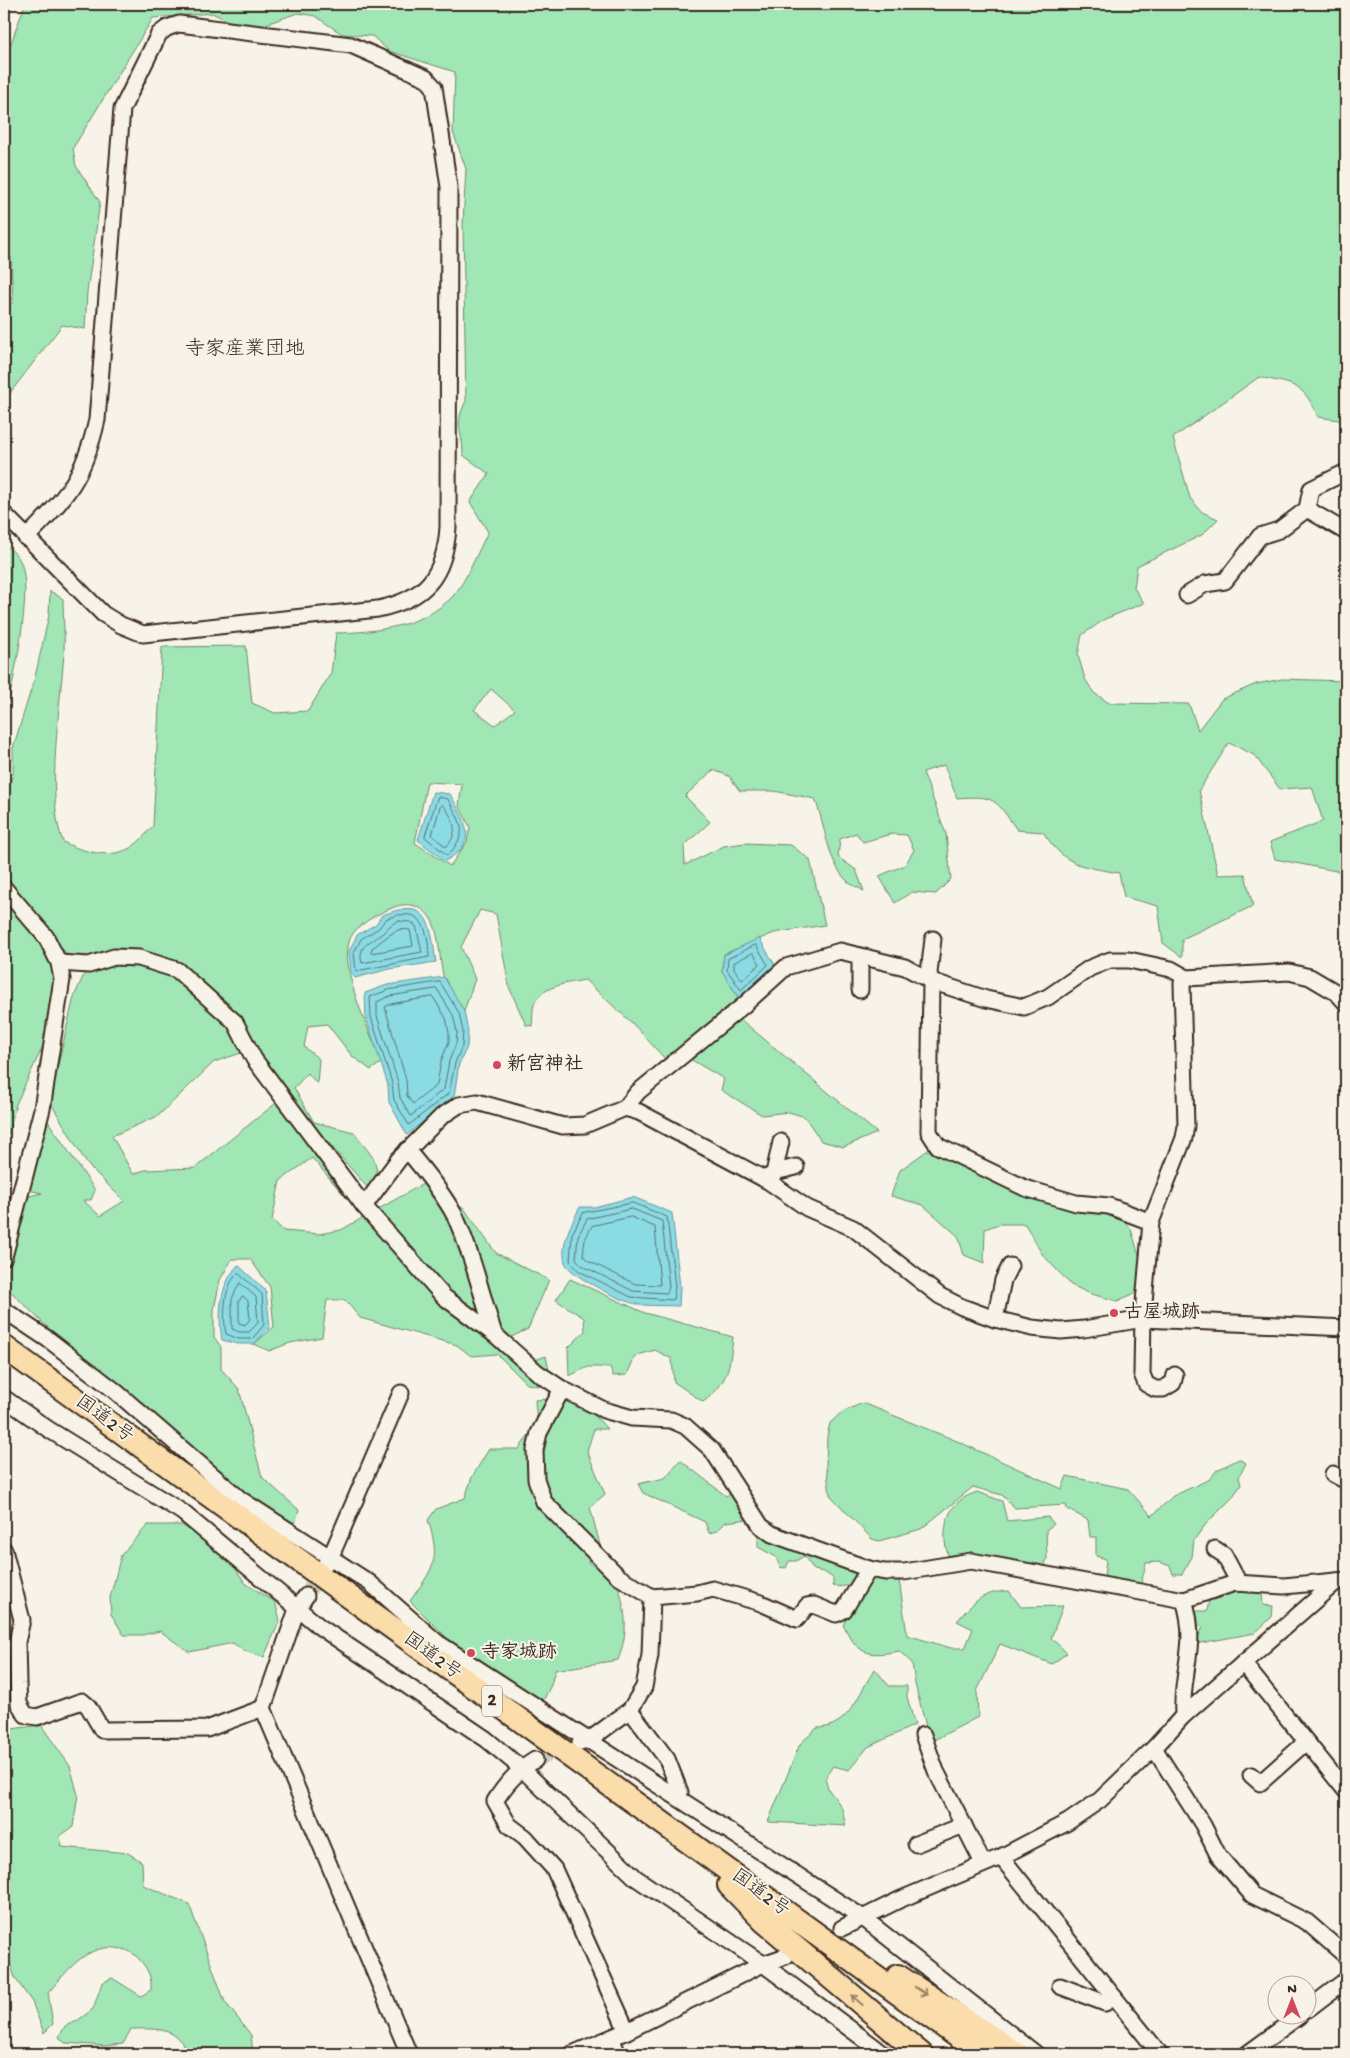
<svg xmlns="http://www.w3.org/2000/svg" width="1350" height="2058" viewBox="0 0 1350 2058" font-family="'Gochi Hand','Klee One',sans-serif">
<rect width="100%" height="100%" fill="#f7f3e8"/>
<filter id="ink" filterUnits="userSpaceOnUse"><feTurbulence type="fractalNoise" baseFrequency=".02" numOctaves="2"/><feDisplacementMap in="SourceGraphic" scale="10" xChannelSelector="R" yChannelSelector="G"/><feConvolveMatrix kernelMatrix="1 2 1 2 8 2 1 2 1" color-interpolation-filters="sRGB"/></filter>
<g filter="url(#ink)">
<g fill="#a0e7b5" stroke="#6e886a" fill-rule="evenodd">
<path d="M 25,4 L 1346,4 L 1346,421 L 1318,417 C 1303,382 1294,385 1259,377 L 1173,438 L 1190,498 L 1202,512 L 1218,519 L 1202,535 L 1137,566 L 1134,588 L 1144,603 L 1105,619 L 1082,635 L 1078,655 L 1085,679 L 1094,693 L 1109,703 L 1189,704 L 1198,730 L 1222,699 L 1256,684 L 1282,679 L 1346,681 L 1346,873 L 1275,859 L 1270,842 L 1323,821 L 1312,787 L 1280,789 L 1254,755 L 1229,743 L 1199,790 L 1218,875 L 1245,874 L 1253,906 L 1182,939 L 1182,957 L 1163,943 L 1158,906 L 1124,897 L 1119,873 C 1081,866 1066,867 1043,832 L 1017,830 C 995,799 996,795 957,798 L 944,765 L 923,772 L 946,834 L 951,879 L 936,894 L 912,892 L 895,903 L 879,876 L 905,865 L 914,850 L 907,835 L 891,834 L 863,842 L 856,833 L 840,839 L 838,857 L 856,870 L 864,891 C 859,888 851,885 847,881 C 827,861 825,824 815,799 L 774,791 L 740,791 L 729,776 L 713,770 L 685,796 L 710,822 L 684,846 L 685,865 L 724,846 L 745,843 L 791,845 L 810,860 L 825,925 L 774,933 L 724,954 L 722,971 L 740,1000 L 667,1061 L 633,1024 L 585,980 C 569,983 544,985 535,1002 C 532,1008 533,1019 532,1026 L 526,1025 L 509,987 L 496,914 L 480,910 L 461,947 L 475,979 L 464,1011 C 458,1000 446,987 443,975 C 439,959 440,929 429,916 C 420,904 405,902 392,908 C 379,913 363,922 354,932 C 332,958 371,1034 382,1062 L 371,1070 L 352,1056 L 327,1024 L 308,1026 L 304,1047 L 319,1059 L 317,1084 L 308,1073 L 294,1088 L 314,1122 L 354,1132 L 374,1159 L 377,1171 L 372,1193 L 283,1090 L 256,1048 L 214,1062 L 158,1116 L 112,1136 L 133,1174 L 145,1170 L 195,1168 L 281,1099 L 355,1198 L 350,1202 L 312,1158 L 280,1181 L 272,1220 L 284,1231 L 319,1234 L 341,1230 L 423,1184 L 443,1211 L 463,1207 L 496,1253 L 549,1280 L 528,1329 L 507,1339 L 512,1360 L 521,1365 L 546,1356 L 549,1371 L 545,1387 L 527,1384 L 497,1354 L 471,1356 L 457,1345 L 360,1318 L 345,1300 L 327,1300 L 322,1337 L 290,1343 L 269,1351 L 254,1344 L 274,1327 L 270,1287 L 250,1259 L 232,1259 L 220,1280 L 214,1310 L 214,1337 L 221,1347 L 221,1369 L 239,1389 L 262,1477 L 299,1510 L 295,1523 L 244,1496 L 44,1324 L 6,1287 L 21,1198 L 42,1193 L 27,1190 L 45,1117 L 95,1190 L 91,1200 L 83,1200 L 100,1216 L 124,1201 L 87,1164 L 52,1105 L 53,1086 L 74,997 L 85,972 L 70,958 L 8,885 L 4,876 L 4,798 L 13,774 L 13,748 L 35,677 L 49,615 L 50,591 L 63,599 C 63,616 65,635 64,652 C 61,703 45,797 63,842 C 85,853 117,861 137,843 C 143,838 148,831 153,826 L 162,647 L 246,646 L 252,703 L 275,713 L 308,711 L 331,673 L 336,633 C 375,632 424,627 453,596 C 466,582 479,549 488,532 L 470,502 L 489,474 L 463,455 C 463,431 453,426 466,401 L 463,222 L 466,169 L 453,132 L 455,72 L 389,51 L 372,36 L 342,34 L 315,16 L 298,13 L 260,26 L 237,25 L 212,13 L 153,18 L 73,148 L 76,166 L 100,202 L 87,292 L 85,329 L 62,325 L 4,401 L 4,305 L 13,303 L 11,257 L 4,248 L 4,63 ZM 491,689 L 515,710 L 495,725 L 474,710 ZM 427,782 L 462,784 L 459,806 L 470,827 L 467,842 L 450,866 L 415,843 Z"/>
<path d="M 4,544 C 8,548 15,552 18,557 C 37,582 11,691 4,722 Z"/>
<path d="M 4,896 L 42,939 L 58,979 L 50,1031 L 16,1104 L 4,1150 Z"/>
<path d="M 740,1019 L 877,1133 L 844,1147 L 821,1141 L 805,1117 L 789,1112 L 762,1115 L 721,1090 L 724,1079 L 690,1059 Z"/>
<path d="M 928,1150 L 1022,1191 L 1118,1214 L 1131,1229 L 1142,1265 L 1140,1291 L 1117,1301 L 1091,1294 L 1071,1285 L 1042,1254 L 1025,1224 L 999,1224 L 985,1229 L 984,1263 L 964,1255 L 958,1236 L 923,1205 L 891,1196 L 900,1170 Z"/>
<path d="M 570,1279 L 645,1313 L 733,1337 C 730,1366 728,1384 703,1402 L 674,1382 L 672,1359 L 655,1350 L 635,1356 L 627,1375 L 613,1376 L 610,1367 L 588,1367 L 569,1376 L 568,1348 L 585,1331 L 584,1318 L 556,1300 Z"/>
<path d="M 569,1398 L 589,1409 L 607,1429 L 594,1429 L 587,1451 L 605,1494 L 590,1507 L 600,1545 L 588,1562 L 618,1584 C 626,1614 629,1630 618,1660 L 555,1670 L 551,1685 L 541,1705 L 456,1647 L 410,1601 C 434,1567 441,1561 428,1520 L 436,1509 L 465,1498 L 472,1477 L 489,1449 L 519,1449 L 537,1423 L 535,1400 Z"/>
<path d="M 863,1403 L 957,1441 L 1062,1489 L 1067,1476 L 1128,1489 L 1152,1516 L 1173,1496 L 1210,1479 L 1217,1470 L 1239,1459 L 1246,1463 L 1239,1477 L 1241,1485 L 1231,1499 L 1206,1524 L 1194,1540 L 1192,1557 L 1182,1574 L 1173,1574 L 1170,1566 L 1159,1562 L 1146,1563 L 1140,1588 L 1104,1579 L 1106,1559 L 1096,1556 L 1096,1537 L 1090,1537 L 1088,1520 L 1067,1509 L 1066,1505 L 1015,1508 L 1002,1495 L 973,1487 L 921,1529 L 879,1541 L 872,1539 L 830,1495 L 826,1465 L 827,1436 L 830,1423 L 842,1412 Z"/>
<path d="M 680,1460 L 726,1496 L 733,1493 L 749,1519 L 726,1522 L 717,1531 L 709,1533 L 705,1522 L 643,1493 L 638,1484 L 665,1478 Z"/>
<path d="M 977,1492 L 1002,1501 L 1007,1521 L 1048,1517 L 1054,1524 L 1046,1530 L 1047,1558 L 1044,1568 L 979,1556 L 949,1557 C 941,1539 944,1511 962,1499 C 966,1496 972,1494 977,1492 Z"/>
<path d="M 148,1525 L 182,1525 L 230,1560 L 245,1583 L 275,1602 L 280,1620 L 264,1657 L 244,1651 L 233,1643 L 189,1652 L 160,1631 L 142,1635 L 124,1635 L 111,1614 L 110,1598 L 121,1555 Z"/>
<path d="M 762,1531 L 863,1571 C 854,1584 850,1588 833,1586 L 833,1578 L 824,1572 L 814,1570 L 804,1556 L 796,1561 L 789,1561 L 786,1568 L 780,1567 L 776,1557 L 758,1547 L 758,1539 Z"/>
<path d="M 873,1573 L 899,1579 L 907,1635 L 951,1648 L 965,1648 L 973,1629 L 957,1621 C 974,1602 981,1592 1009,1591 L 1021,1607 L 1063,1606 L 1051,1638 L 1067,1653 L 1052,1664 L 1000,1644 L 977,1691 L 978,1717 L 930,1742 L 915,1684 L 912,1663 L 899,1651 C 866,1657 859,1655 843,1625 Z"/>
<path d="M 1257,1586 L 1262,1594 L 1263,1605 L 1273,1606 L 1272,1617 L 1255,1633 L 1195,1644 L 1203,1627 L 1194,1623 L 1197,1611 L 1207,1611 L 1210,1595 Z"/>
<path d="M 875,1669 L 889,1686 L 907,1686 L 907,1697 L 915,1725 L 868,1747 L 849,1770 L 833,1766 C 817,1787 834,1792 842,1809 C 844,1814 844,1821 846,1826 L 768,1822 L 800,1744 L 817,1728 C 850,1728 858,1693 875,1669 Z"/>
<path d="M 41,1725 L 70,1766 L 78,1795 L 73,1827 L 60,1836 L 62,1847 L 128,1853 L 142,1862 L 143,1885 L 189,1904 L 225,2002 L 251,2035 L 253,2054 L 188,2054 C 176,2026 158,2029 131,2029 L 123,2044 L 104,2046 L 65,2043 L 59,2037 L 65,2026 L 77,2021 L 93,2009 L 102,1983 L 112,1978 L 141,1996 L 151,1990 C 152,1977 148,1969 139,1959 C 132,1951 127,1950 116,1948 C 85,1944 66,1973 48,1993 L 53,2024 L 44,2033 L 32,2002 L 15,1978 L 4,1943 L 4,1896 L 8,1888 L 4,1883 L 4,1730 Z"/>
</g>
<g fill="#8bdbe5" stroke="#6b9495">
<path d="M 433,792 L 450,794 C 464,819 481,842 445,861 L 418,840 Z"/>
<path d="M 398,910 C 403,910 409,909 414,910 C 433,914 433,947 436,962 L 390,969 L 355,978 L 351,974 L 349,951 L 357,935 L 376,924 L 382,915 Z"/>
<path d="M 759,938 L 775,965 L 740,1000 L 722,971 L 724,955 Z"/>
<path d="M 444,977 L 464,1011 L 468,1032 L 467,1047 L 459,1064 L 454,1096 L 407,1135 L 389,1102 L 388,1085 L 366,1018 L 365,993 L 387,985 Z"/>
<path d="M 633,1197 L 672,1213 L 680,1287 L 679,1306 C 664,1305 643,1307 629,1302 C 615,1297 568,1275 565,1262 C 560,1243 572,1223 580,1207 L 594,1207 Z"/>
<path d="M 238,1265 L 266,1291 L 270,1327 L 254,1344 L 238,1344 L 222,1340 C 218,1313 219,1286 238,1265 Z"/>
</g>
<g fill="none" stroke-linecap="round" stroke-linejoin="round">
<g stroke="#5b716e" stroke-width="1">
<path d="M 438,797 L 448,799 C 455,814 468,827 457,843 C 454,848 452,852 447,855 L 425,837 Z"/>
<path d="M 443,805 C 454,819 460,833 446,847 L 432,835 L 440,807 Z"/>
<path d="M 398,915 C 403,915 410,914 414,916 C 427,922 429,945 429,957 L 356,971 L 354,953 L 361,939 L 379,928 L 386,919 Z"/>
<path d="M 399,921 L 411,922 L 416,926 L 422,952 L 362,963 C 357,945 371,942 383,933 C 389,927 390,924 399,921 Z"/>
<path d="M 401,929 L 410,930 L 413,946 L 371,953 L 372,948 C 380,943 392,931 401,929 Z"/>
<path d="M 756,945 L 768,965 L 741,990 L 727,970 L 728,959 Z"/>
<path d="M 753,953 L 760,964 L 742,980 L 734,969 L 734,963 Z"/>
<path d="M 440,982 L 459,1013 L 463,1032 L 462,1046 L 455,1063 L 449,1093 L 409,1125 L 394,1100 L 392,1083 L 371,1017 L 370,997 L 388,990 Z"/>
<path d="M 437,989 L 453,1015 L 457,1032 L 456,1044 L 449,1061 L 444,1089 L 411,1116 L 400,1098 L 398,1082 L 377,1016 L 377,1002 L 390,996 Z"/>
<path d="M 433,997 L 446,1018 L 449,1033 L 449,1042 L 441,1061 L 437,1085 L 413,1104 L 407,1096 L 406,1080 L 385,1007 L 391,1004 Z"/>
<path d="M 633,1203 L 667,1217 L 675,1287 L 673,1300 L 631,1297 L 579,1271 L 570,1261 L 572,1234 L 583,1213 Z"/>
<path d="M 632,1209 L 662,1221 L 669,1287 L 667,1293 L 633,1291 L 583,1266 L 576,1259 L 578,1236 L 587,1219 Z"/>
<path d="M 631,1217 L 655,1227 L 660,1285 L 635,1284 L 587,1260 L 583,1255 L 585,1239 L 592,1226 Z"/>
<path d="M 238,1273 L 262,1294 L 264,1325 L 252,1339 L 239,1339 L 226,1334 C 223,1316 223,1286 238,1273 Z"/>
<path d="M 240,1283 L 256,1297 L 258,1323 L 249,1332 L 239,1332 L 232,1329 L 232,1299 Z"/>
<path d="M 243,1296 L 248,1301 L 250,1319 L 245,1325 L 239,1323 L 239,1301 Z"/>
</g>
<g stroke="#d1cbc0" stroke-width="15" stroke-dasharray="15 8" stroke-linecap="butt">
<path d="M 306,1596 L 322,1569"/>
<path d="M 535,1760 L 566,1748"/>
</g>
<defs>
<g id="minor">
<path d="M 1307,509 L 1346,532"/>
<path d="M 4,514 L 103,614 L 121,625 L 143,634 L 378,609 C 426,599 445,575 448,527 L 449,187 L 434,87 L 426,78 L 351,45 L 179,24 L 167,28 L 159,34 L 122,109 L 97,420 C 84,477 67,497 26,538"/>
<path d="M 1187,595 L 1205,584 L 1225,581 L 1260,536 L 1279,530 L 1307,509 L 1311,489 L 1346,472"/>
<path d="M 4,888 L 46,937 L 59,963 L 62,979 L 42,1109 L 4,1257"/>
<path d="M 933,939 L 929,973 L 931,981 L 929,1132 L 938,1146 L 1025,1188 L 1076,1203 L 1109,1206 L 1151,1222"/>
<path d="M 860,956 L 860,990"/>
<path d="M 59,963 L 89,965 L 114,957 L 139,958 L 177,970 L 235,1022 L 254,1059 L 364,1206 L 444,1297 L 494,1334 L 538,1373 L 562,1389 L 604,1410 L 632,1418 L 671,1420 L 685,1426 L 712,1450 L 761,1526 L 772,1534 L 869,1569 L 885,1572 L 904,1572 L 971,1561 L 1184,1600 L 1235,1583 L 1284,1586 L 1346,1580"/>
<path d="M 625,1108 L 639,1112 L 768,1181 L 807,1208 L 853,1228 L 940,1296 L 962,1307 L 995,1319 L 1032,1328 L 1061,1331 L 1084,1329 L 1143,1319 L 1346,1328"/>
<path d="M 407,1150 C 424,1170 443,1193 455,1216 C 472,1254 482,1295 494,1334"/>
<path d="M 774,1173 L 781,1142"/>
<path d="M 764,1179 L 779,1171 L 796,1167"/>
<path d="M 364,1206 L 399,1159 L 442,1116 L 459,1105 L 477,1102 L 563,1126 L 585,1125 L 625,1108 L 638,1092 L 744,1005 L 786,967 L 840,951 L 905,967 L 931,981 L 986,999 L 1024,1007 L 1048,997 L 1090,968 L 1110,960 L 1129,960 L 1171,969 L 1187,978 L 1289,972 L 1310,977 L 1337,993 L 1346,1003"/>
<path d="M 4,1310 L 49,1340 L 114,1390 L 240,1499 L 370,1583 L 438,1643 L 862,1917 L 1036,2054"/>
<path d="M 995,1319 L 1003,1280 L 1010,1266"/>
<path d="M 1175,1375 L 1173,1383 L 1163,1389 L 1155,1389 L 1146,1384 L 1142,1374 L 1143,1314 L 1151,1222 L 1184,1138 L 1186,1126 L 1182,983 L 1187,978"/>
<path d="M 562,1389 L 539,1433 L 535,1450 L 536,1479 L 544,1502 L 619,1577 L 652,1597 L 650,1655 L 644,1687 L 630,1710 L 588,1741 L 580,1743"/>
<path d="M 4,1398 L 48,1429 L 182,1512 L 320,1627 L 486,1739 L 521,1768 L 636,1878 L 763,1964 L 884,2054"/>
<path d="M 1333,1474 L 1346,1481"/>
<path d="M 1215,1549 L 1224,1555 L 1239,1583"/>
<path d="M 4,1550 L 22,1620 L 17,1642 L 18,1684 L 19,1704 L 26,1715 L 37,1717 L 82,1701 L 88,1706 L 102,1730 L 207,1729 L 263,1708"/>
<path d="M 326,1563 L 331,1556 L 401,1393"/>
<path d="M 652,1597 L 697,1593 L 713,1589 L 761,1603 L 797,1619 L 807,1606 L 814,1605 L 836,1614 L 844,1610 L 869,1569"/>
<path d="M 1243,1663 L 1346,1791"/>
<path d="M 263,1708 L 409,2054"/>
<path d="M 263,1708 L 297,1609 L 306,1596"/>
<path d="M 630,1710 L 667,1759 L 680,1792 L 677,1797"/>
<path d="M 1183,1716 C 1180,1673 1199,1645 1184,1600"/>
<path d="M 923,1735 L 936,1771 L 983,1863"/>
<path d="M 1154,1748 L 1203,1825 L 1218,1855 L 1252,1895 L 1307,1922 L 1346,1956"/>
<path d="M 535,1760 C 517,1771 506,1784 495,1801 L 509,1825 L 525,1837 L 554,1869 L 627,2031"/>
<path d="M 1251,1775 L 1260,1783 L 1306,1742"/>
<path d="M 916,1844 L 964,1825"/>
<path d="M 1001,1857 L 1160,2054"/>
<path d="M 842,1928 L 899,1900 L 1001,1857 L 1068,1822 L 1100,1800 L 1154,1748 L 1183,1716 L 1337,1581"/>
<path d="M 1060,1986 L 1105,2003 L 1114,1997"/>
<path d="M 1308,2009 L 1346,1980"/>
<path d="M 611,2038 L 618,2054"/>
<path d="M 572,2054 L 627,2031 L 763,1964 L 786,1956"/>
<path d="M 1247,2054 L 1299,2016"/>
</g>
<g id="highway">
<path d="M 4,1347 L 982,2054"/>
<path d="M 729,1885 L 764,1921 L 921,2054"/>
<path d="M 898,1976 L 1017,2054"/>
</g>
</defs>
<use href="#minor" stroke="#3b2a1e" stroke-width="19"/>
<use href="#highway" stroke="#3b2a1e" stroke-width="26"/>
<use href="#minor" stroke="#f7f3e8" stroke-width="15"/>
<use href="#highway" stroke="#fbdcab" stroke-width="22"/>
</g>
<defs><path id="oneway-shaft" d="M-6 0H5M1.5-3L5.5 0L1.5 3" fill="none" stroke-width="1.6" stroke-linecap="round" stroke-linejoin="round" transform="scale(1.25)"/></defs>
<g stroke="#9b8364">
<use href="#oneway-shaft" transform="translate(921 1991) rotate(33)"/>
<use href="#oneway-shaft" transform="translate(857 2000) rotate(-139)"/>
</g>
</g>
<g fill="#d1495b" stroke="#f7f3e8" stroke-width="2">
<circle cx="497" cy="1065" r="5"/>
<circle cx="1114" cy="1313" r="5"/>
<circle cx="471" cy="1653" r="5"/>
</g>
<g text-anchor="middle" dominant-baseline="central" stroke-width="4" stroke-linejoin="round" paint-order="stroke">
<rect fill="#f7f3e8" stroke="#73665b" stroke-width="1" x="482" y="1685.5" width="20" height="31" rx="4"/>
<g font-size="18" font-weight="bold" fill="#3b2a1e">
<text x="492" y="1701">2</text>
</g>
<g font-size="19" font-weight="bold" fill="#3b2a1e" stroke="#f7f3e8" text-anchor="start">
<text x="507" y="1065">新宮神社</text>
<text x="1124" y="1313">古屋城跡</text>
<text x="481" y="1653">寺家城跡</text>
</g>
<g font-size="19" fill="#3b2a1e" stroke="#f7f3e8">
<text transform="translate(104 1420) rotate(36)">国道2号</text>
<text transform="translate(432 1657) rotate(36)">国道2号</text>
<text transform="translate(760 1894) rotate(36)">国道2号</text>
</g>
<g font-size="20" fill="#3b2a1e" stroke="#f7f3e8">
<text x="245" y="350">寺家産業団地</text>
</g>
</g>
<rect width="1350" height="2058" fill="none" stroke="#f7f3e8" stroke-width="20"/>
<rect x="10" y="10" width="1330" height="2038" fill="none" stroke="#3b2a1e" stroke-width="2" filter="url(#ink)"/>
<g transform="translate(1292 2000)"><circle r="24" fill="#f7f3e8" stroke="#aca397"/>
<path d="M0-4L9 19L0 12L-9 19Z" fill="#d1495b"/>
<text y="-8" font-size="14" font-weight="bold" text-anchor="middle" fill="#3b2a1e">N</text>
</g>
</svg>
